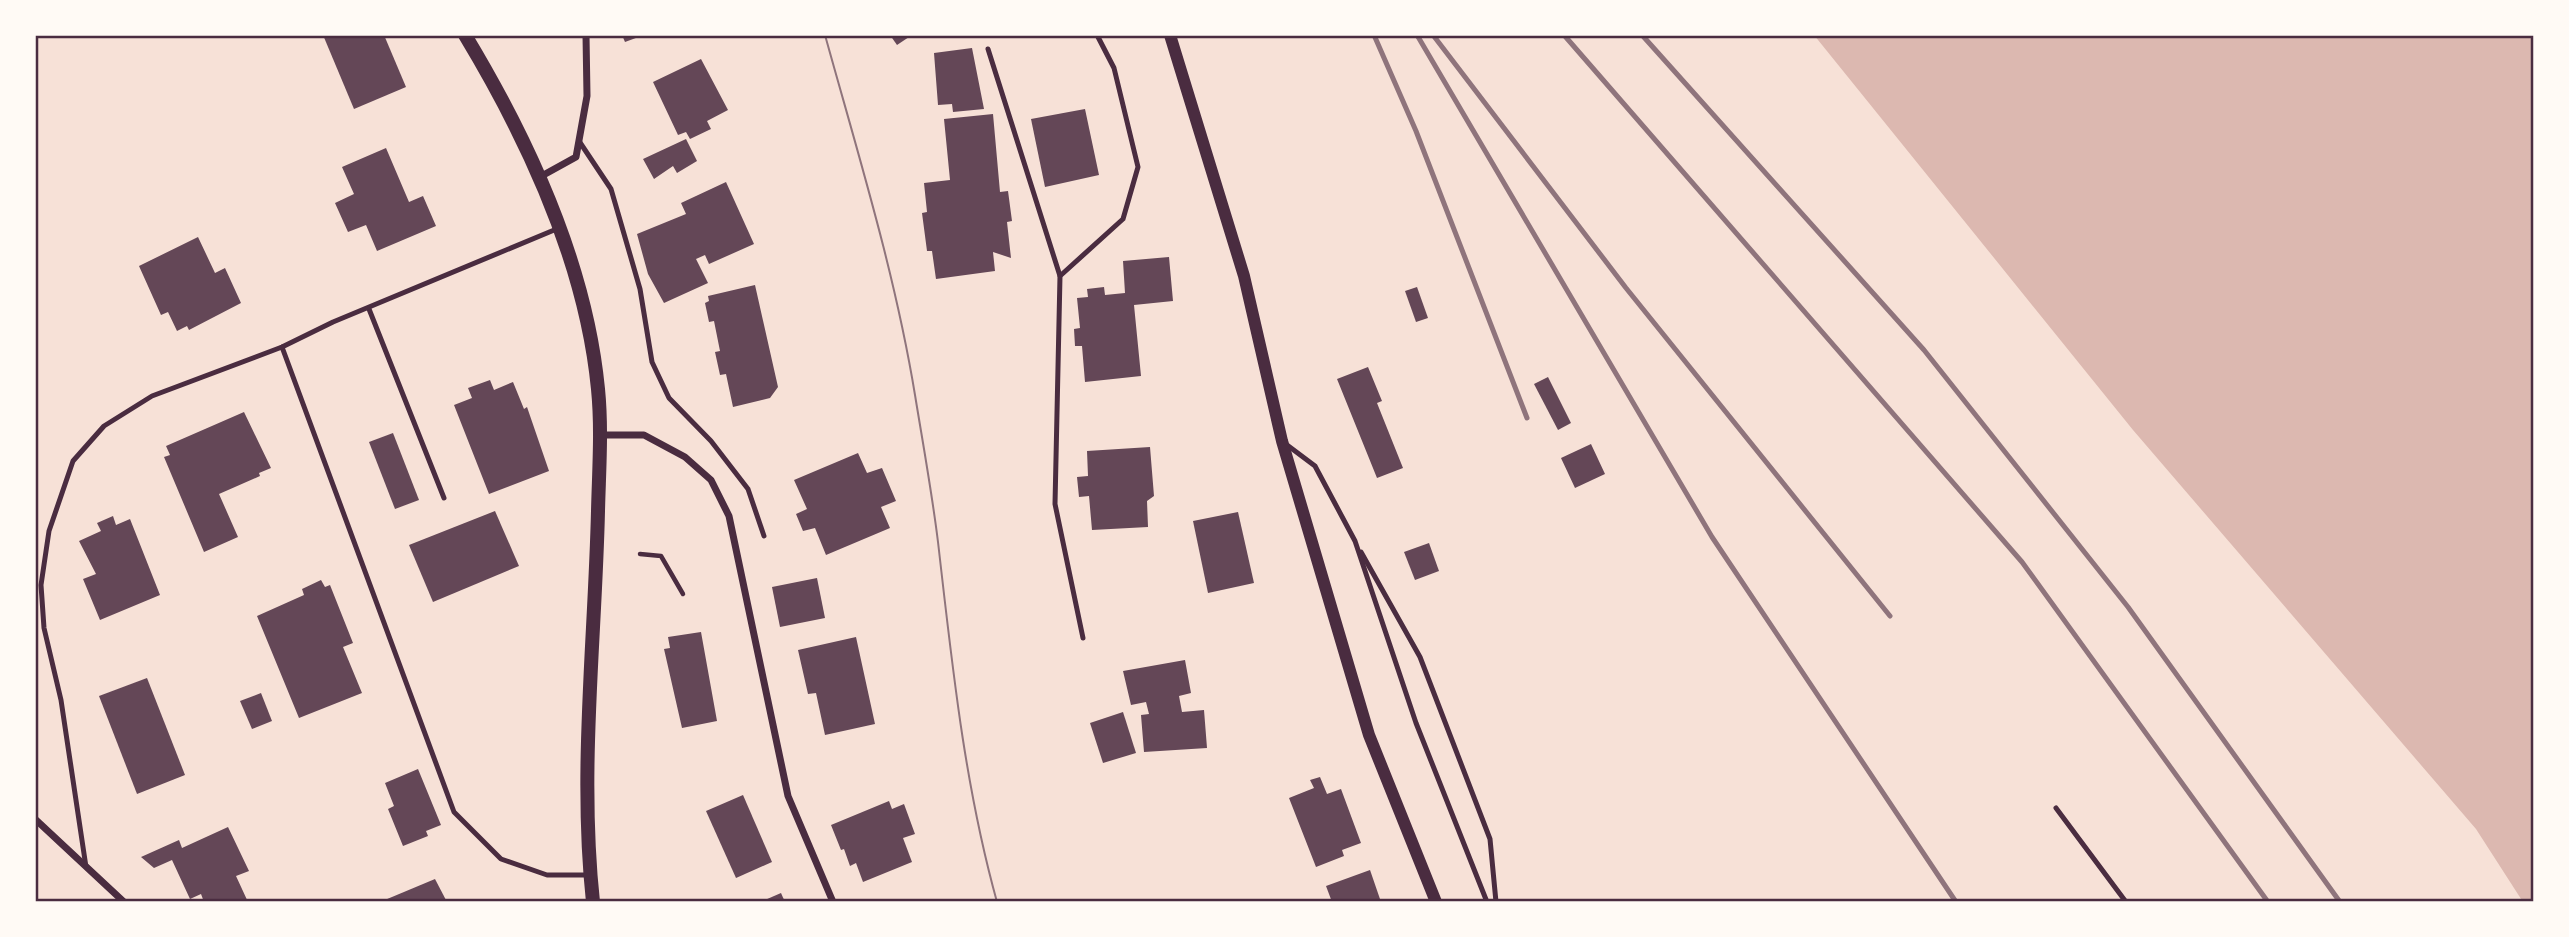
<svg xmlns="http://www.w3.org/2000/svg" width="2569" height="937" viewBox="0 0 2569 937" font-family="Ubuntu,sans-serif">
<rect width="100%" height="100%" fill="#f7e1d7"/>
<path fill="#dcb8b0" d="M 1814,35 L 2534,35 L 2534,902 L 2523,902 L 2476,829 L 2133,430 Z"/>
<g fill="#644757">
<path d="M 323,35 L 384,35 L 406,87 L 354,109 Z"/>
<path d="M 622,35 L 644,35 L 625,42 Z"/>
<path d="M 890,35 L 912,35 L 897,45 Z"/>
<path d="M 972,48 L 984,109 L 953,112 L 952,104 L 938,105 L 934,53 Z"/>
<path d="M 701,59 L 728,110 L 707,121 L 711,129 L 690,139 L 686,132 L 678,135 L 653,82 Z"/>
<path d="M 1085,109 L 1099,175 L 1045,187 L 1031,119 Z"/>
<path d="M 993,114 L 1000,192 L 1008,191 L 1012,221 L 1007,222 L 1011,258 L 993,252 L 995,271 L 936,279 L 932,251 L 927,251 L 922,213 L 927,212 L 924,183 L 950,180 L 944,119 Z"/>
<path d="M 686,139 L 697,161 L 677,173 L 673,166 L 654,179 L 643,159 Z"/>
<path d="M 386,148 L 409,202 L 423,196 L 436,226 L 377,251 L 366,225 L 348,232 L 335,203 L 354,194 L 342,167 Z"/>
<path d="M 726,182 L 754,244 L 709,264 L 705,255 L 696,259 L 708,283 L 664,303 L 648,274 L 637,234 L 686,214 L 681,203 Z"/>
<path d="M 198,237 L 215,273 L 225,268 L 241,303 L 189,330 L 187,326 L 177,331 L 168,312 L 161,315 L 139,266 Z"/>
<path d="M 1169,257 L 1173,301 L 1134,305 L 1141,376 L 1085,382 L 1082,346 L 1075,346 L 1074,329 L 1080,328 L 1077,298 L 1088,297 L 1087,289 L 1104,287 L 1105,295 L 1125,293 L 1123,261 Z"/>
<path d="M 755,285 L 778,387 L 770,398 L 733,407 L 726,374 L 720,375 L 715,352 L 720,351 L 714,321 L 709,322 L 705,303 L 709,301 L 708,296 Z"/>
<path d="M 1417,287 L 1428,318 L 1416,322 L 1405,291 Z"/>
<path d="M 1368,367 L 1382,401 L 1377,403 L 1403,468 L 1377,478 L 1337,379 Z"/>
<path d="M 1548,377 L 1571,423 L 1558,430 L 1534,384 Z"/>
<path d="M 490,380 L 494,390 L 513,382 L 524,409 L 527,407 L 549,471 L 489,494 L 454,405 L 472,398 L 468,388 Z"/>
<path d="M 244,412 L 271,468 L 259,473 L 260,476 L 219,494 L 238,537 L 204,552 L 164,457 L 170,455 L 166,446 Z"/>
<path d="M 393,433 L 419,500 L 395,509 L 369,442 Z"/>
<path d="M 1591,444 L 1605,474 L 1575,488 L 1561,458 Z"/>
<path d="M 1150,447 L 1154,496 L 1147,501 L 1148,527 L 1092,530 L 1089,496 L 1079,497 L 1077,477 L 1088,476 L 1087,451 Z"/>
<path d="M 858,453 L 867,473 L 882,468 L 896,501 L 881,507 L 890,528 L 826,555 L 815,528 L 803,531 L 796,514 L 807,509 L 794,480 Z"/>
<path d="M 495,511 L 519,566 L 433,602 L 409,545 Z"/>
<path d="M 1238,512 L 1254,583 L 1208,593 L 1193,521 Z"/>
<path d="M 113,516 L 116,525 L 130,519 L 160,595 L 100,620 L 83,579 L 96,574 L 79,541 L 101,531 L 97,523 Z"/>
<path d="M 1429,543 L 1439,571 L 1415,580 L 1404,552 Z"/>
<path d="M 817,578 L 825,618 L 780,627 L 772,587 Z"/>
<path d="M 321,580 L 325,587 L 330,585 L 353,643 L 343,647 L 362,693 L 299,718 L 257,616 L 304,595 L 302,589 Z"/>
<path d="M 701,632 L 717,721 L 682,728 L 664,649 L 670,648 L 668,637 Z"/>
<path d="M 856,637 L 875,724 L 825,735 L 816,693 L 808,694 L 798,650 Z"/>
<path d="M 1185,660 L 1191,693 L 1179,696 L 1182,712 L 1204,710 L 1207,748 L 1144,752 L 1141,715 L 1149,714 L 1146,702 L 1131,705 L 1123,671 Z"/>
<path d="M 147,678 L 185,775 L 137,794 L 99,696 Z"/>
<path d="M 261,693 L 272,721 L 252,729 L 240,701 Z"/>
<path d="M 1123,712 L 1136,753 L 1103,763 L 1090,723 Z"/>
<path d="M 418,769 L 441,825 L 426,831 L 428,836 L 403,846 L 388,809 L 394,806 L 385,783 Z"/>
<path d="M 1320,777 L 1327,794 L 1341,789 L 1361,843 L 1342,850 L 1344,856 L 1316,867 L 1289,798 L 1314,788 L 1310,780 Z"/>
<path d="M 743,795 L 772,862 L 736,878 L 706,811 Z"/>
<path d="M 889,801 L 892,809 L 904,804 L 915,834 L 903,838 L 912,862 L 863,882 L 856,863 L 850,866 L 844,849 L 841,850 L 831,825 Z"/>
<path d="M 228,827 L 249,871 L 236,876 L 248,902 L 204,902 L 201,894 L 190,899 L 172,860 L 154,868 L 141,857 L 179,840 L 182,848 Z"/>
<path d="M 1370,870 L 1381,902 L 1332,902 L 1326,886 Z"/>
<path d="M 435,879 L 447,902 L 380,902 Z"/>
<path d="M 781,893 L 785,902 L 760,902 Z"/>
</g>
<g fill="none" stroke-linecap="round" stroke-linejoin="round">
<path stroke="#4a2c40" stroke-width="4.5" d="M 640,554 L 661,556 L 683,594"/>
<g stroke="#4a2c40" stroke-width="5">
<path d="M 988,49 L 1060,276"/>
<path d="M 579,141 L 611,189 L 640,289 L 652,362 L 669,398 L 711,441 L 748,489 L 764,536"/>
<path d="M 369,309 L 444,498"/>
<path d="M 282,347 L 454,812 L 501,859 L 547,875 L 590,875"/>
<path d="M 1287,445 L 1315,466 L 1355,541 L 1416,723 L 1487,902"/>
<path d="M 1361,552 L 1420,657 L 1490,839 L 1496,902"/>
<path d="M 1083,638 L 1055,504 L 1060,276 L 1123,219 L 1138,167 L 1114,68 L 1097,35"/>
<path d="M 2056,808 L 2126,902"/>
<path d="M 86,867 L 61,700 L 44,628 L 41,585 L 49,531 L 73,461 L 104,426 L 152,396 L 282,347 L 333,322 L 559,228"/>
</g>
<g stroke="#4a2c40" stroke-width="7">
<path d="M 538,178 L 576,157 L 587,96 L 586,35"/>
<path d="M 600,435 L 644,435 L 685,457 L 711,480 L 729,516 L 788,796 L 833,902"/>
<path d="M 35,819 L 124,902"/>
</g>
<path stroke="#4a2c40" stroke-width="12" d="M 1170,35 L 1244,276 L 1282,441 L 1369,735 L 1436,902"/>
<path stroke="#4a2c40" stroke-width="14" d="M 465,35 C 529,141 586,264 598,389 C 602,429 599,470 598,511 C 595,641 579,772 593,902"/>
<path stroke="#8f747c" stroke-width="2" d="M 825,35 C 858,154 895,273 915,395 C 923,444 932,493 938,542 C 952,663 964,783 997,902"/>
<g stroke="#8f747c" stroke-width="5">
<path d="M 1374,35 L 1416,131 L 1527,418"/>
<path d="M 1417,35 L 1712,537 L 1956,902"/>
<path d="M 1433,35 L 1626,288 L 1890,616"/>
<path d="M 1564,35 L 2022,562 L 2268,902"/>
<path d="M 1642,35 L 1924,350 L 2128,607 L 2340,902"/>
</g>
</g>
<rect width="2569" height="937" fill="none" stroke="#fffaf5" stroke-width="74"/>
<rect x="37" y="37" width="2495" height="863" fill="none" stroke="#4a2c40" stroke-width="2.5"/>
</svg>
